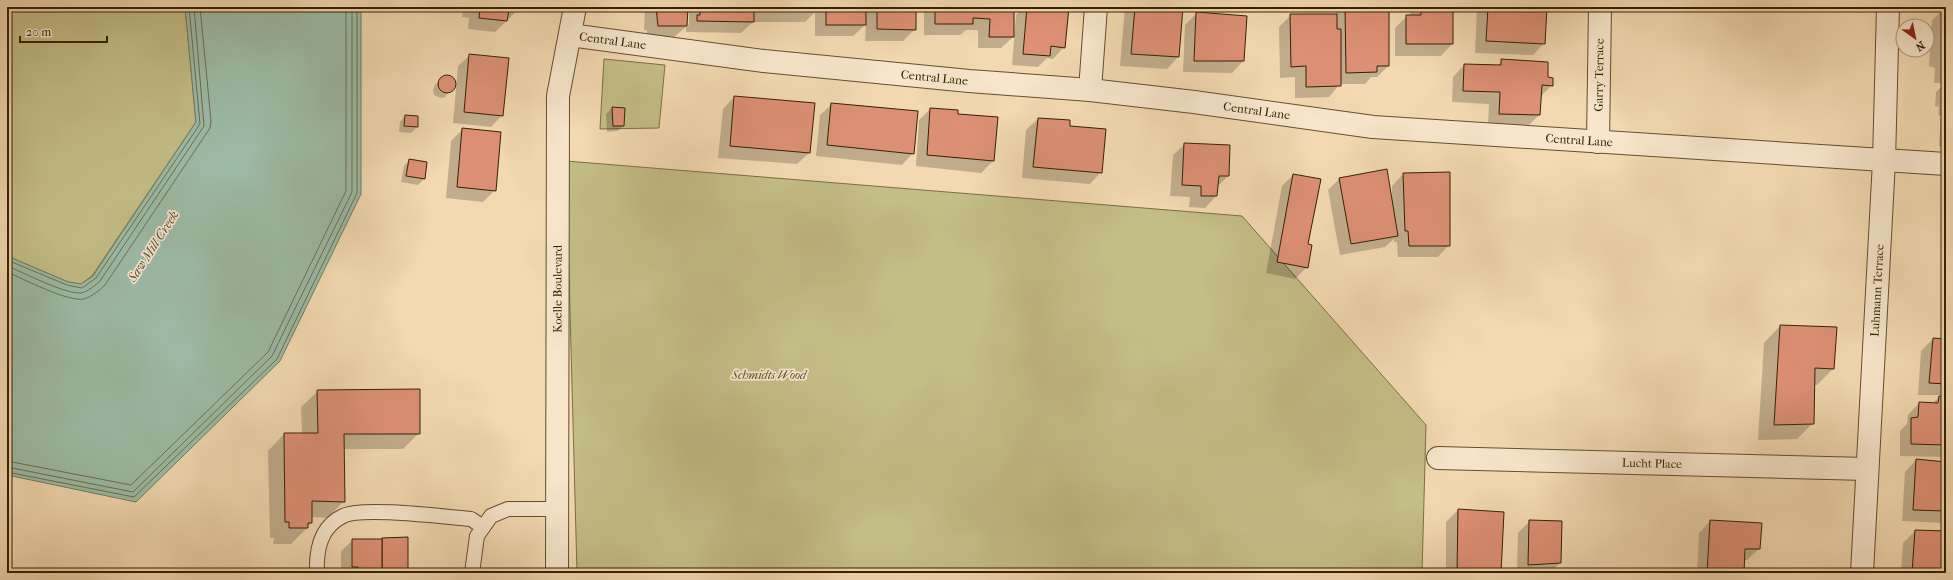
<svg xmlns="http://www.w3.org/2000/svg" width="1953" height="580" viewBox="0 0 1953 580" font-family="'IM FELL French Canon',serif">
<rect width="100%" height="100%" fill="#f2d9b1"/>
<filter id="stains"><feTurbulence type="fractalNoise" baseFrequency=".005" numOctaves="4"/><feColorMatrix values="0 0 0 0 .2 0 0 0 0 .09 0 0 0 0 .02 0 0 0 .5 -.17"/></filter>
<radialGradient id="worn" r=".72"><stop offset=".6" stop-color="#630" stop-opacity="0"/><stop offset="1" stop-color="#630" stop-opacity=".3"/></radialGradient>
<g fill="#c3bd86" stroke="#7c6e45">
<path d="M 9,7 L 185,7 L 196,122 L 92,276 L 81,284 L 68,282 L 7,256 L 7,9 Z"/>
<path d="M 604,59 L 665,65 L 659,128 L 600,129 Z"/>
<path d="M 566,161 L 1242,216 L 1426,425 L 1422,573 L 577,573 Z"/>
</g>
<path fill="#9cbba6" stroke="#737d65" d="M 185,7 L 361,7 L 361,194 L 280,361 L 136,502 L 7,475 L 7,256 L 68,282 L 81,284 L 93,276 L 196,122 Z"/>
<g fill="#0003" fill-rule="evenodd">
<path d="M 463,7 L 518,7 L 518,10 L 495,32 L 468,29 L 469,18 L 462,17 Z"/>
<path d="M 645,7 L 686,7 L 686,27 L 674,37 L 647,37 L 647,30 L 644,30 Z"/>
<path d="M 689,7 L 915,7 L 915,29 L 903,41 L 865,41 L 866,24 L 853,36 L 815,36 L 815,12 L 805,22 L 753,22 L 741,33 L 686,32 L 686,28 L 689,24 ZM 756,9 L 807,10 L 807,12 L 755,11 Z"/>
<path d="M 924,7 L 1013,7 L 1013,37 L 1001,48 L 978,48 L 978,30 L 966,30 L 960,35 L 924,35 Z"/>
<path d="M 1024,7 L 1068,7 L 1064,47 L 1053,59 L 1047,58 L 1038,67 L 1012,65 L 1016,15 Z"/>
<path d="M 1125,7 L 1182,7 L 1178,57 L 1167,69 L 1120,66 Z"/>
<path d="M 1340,7 L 1388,7 L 1388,66 L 1377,77 L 1371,77 L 1365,84 L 1340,84 L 1329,97 L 1295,98 L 1295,77 L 1280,78 L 1279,27 L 1291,15 L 1334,15 Z"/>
<path d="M 1411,7 L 1452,7 L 1452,44 L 1441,56 L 1395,56 L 1395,28 L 1407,16 L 1410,16 Z"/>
<path d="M 1477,7 L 1548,7 L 1546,10 L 1544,43 L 1533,55 L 1475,53 Z"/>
<path d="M 1946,7 L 1946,146 L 1939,146 L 1941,116 L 1938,115 L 1939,107 L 1935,106 L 1936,92 L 1945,83 L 1934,83 L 1935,68 L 1929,66 L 1932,20 Z"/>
<path d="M 1197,13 L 1243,61 L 1232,73 L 1183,72 L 1185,25 Z"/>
<path d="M 470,55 L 502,115 L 491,127 L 453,123 L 458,66 Z"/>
<path d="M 1502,61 L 1547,78 L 1552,85 L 1540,97 L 1539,115 L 1528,126 L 1488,125 L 1489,104 L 1452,102 L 1453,77 L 1464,65 L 1496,66 Z"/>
<path d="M 449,77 L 453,79 L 455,84 L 445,97 L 440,98 L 434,95 L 433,90 L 435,85 L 441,79 Z"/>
<path d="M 734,97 L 809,153 L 797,164 L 718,158 L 723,109 Z"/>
<path d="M 832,104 L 913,153 L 902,165 L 816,156 L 820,115 Z"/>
<path d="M 612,108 L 623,126 L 618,131 L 607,132 L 606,114 Z"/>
<path d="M 930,109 L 957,115 L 996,118 L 993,161 L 981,173 L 916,166 L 919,120 Z"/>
<path d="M 405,116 L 417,127 L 411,133 L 399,132 L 400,122 Z"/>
<path d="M 1038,119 L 1101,172 L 1090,184 L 1022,178 L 1026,130 Z"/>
<path d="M 462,130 L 495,190 L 483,202 L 446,198 L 451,141 Z"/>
<path d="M 1185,144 L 1228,176 L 1217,187 L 1216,196 L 1205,208 L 1189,207 L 1190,197 L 1170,196 L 1173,155 Z"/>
<path d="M 409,160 L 426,163 L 424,179 L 418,185 L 401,182 L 404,166 Z"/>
<path d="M 1403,174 L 1449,245 L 1438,257 L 1398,257 L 1397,242 L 1394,242 L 1394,239 L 1385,247 L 1340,255 L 1328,190 L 1340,178 L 1392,196 L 1392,186 Z"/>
<path d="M 1293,175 L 1307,245 L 1307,267 L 1295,279 L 1266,273 L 1282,186 Z"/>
<path d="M 1780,326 L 1833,369 L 1817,385 L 1813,385 L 1813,423 L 1797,439 L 1758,440 L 1764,343 Z"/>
<path d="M 1933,339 L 1946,340 L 1946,395 L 1918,395 L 1921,351 Z"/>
<path d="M 318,391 L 419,433 L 403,449 L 343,449 L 344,501 L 328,518 L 311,517 L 311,522 L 307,528 L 291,544 L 273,544 L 274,538 L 270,538 L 268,451 L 284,434 L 302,434 L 301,407 Z"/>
<path d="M 1939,397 L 1946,398 L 1946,457 L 1900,456 L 1900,431 L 1907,424 L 1908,415 L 1919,403 L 1932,404 Z"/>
<path d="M 1916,460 L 1946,463 L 1946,523 L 1902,521 L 1905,472 Z"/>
<path d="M 1458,510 L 1500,573 L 1446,573 L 1446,522 Z"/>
<path d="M 1530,521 L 1560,563 L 1549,573 L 1517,573 L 1518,533 Z"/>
<path d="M 1710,521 L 1759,549 L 1747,560 L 1743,560 L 1742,573 L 1697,573 L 1699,533 Z"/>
<path d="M 1915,531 L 1946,532 L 1946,573 L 1901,573 L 1903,543 Z"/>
<path d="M 353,540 L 407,573 L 341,573 L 341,551 Z"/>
</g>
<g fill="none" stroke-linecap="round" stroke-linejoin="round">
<g stroke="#696e55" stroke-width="1">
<path d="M 7,260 L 67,285 L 82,288 L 96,278 L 200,124 L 189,7"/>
<path d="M 7,266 C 25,273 64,294 81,293 C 87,292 96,285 100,281 L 204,126 L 194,7"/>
<path d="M 7,272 C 24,279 67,302 84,299 C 91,297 100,290 105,285 L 210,128 L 211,121 L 200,7"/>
<path d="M 7,461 L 131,485 L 268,352 L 346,191 L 346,7"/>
<path d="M 7,467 L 133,492 L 272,356 L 352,192 L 352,7"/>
<path d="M 7,472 L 134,497 L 277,359 L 357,193 L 357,7"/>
</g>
</g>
<g fill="#dd9075" stroke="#362004">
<path d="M 480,7 L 519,7 L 518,10 L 509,10 L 507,21 L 479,18 Z"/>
<path d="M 656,7 L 688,7 L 687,26 L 658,26 Z"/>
<path d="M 700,7 L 754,7 L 754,22 L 697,21 L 697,15 L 700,15 Z"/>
<path d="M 761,7 L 818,7 L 818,11 L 760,10 Z"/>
<rect x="826" y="7" width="40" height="18"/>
<path d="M 877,7 L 916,7 L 916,30 L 877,29 Z"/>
<path d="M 935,7 L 1014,7 L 1014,37 L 989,37 L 990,19 L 973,18 L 973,24 L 935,24 Z"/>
<path d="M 1027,7 L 1069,7 L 1065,48 L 1051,46 L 1050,56 L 1023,54 Z"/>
<path d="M 1135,7 L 1183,7 L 1179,57 L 1131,54 Z"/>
<path d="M 1345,7 L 1389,7 L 1389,66 L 1377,66 L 1377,72 L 1346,73 Z"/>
<path d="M 1421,7 L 1453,7 L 1453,44 L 1406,44 L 1406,15 L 1421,15 Z"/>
<path d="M 1488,7 L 1547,7 L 1545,44 L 1486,41 Z"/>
<path d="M 1196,12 L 1247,16 L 1244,61 L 1194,61 Z"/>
<path d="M 1290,14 L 1337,14 L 1337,29 L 1341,29 L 1341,86 L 1306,87 L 1306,66 L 1291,67 Z"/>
<path d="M 469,54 L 509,58 L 503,116 L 464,112 Z"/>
<path d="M 1501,59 L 1548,62 L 1548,77 L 1553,78 L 1553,86 L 1542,85 L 1540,115 L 1499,114 L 1500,92 L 1463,91 L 1464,64 L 1501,65 Z"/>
<circle cx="447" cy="84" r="9"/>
<path d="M 734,96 L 815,103 L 810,153 L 730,146 Z"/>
<path d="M 831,103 L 918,111 L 914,154 L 827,145 Z"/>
<path d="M 612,107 L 625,108 L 624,126 L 613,126 Z"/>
<path d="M 930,108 L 958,110 L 958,114 L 998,117 L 994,161 L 927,155 Z"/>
<path d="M 405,115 L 418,116 L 418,127 L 404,126 Z"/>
<path d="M 1038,118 L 1070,120 L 1070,126 L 1106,129 L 1102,173 L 1033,167 Z"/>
<path d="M 462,128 L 501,132 L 496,191 L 457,187 Z"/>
<path d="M 1184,143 L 1230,145 L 1229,176 L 1219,176 L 1217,196 L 1201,196 L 1201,186 L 1182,185 Z"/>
<path d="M 409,159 L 427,162 L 425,179 L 406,176 Z"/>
<path d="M 1387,169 L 1398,236 L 1351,244 L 1339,178 Z"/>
<path d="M 1450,172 L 1450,246 L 1409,246 L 1408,231 L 1405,231 L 1403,173 Z"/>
<path d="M 1293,174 L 1321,179 L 1308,244 L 1312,245 L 1308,268 L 1277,262 Z"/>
<path d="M 1780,325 L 1837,327 L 1834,369 L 1815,368 L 1814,424 L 1774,425 Z"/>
<path d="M 1933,338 L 1946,339 L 1946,384 L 1929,383 Z"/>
<path d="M 420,389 L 420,434 L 344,434 L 345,502 L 312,501 L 312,523 L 308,523 L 308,528 L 289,528 L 289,522 L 285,522 L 284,433 L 318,433 L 317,390 Z"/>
<path d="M 1939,396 L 1946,397 L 1946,445 L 1911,444 L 1911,418 L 1918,417 L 1919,402 L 1938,403 Z"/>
<path d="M 1916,459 L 1946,462 L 1946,511 L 1913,510 Z"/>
<path d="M 1458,509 L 1504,512 L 1501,573 L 1457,573 Z"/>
<path d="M 1529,520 L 1562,521 L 1561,563 L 1528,565 Z"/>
<path d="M 1710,520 L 1762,523 L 1760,549 L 1745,549 L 1744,573 L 1707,573 Z"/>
<path d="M 1915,530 L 1946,531 L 1946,573 L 1912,573 Z"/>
<path d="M 408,537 L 408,573 L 382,573 L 382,538 Z"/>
<path d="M 352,539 L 382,539 L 382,573 L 358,573 L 358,567 L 352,567 Z"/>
</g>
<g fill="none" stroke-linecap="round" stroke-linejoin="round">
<defs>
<g id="lane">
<path d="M 317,573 C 316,550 320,527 343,516 C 361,506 447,517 471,519 L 483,527"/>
<path d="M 472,573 L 477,536 L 491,516 L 508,509 L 557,509"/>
</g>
<g id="street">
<path id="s1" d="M 570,35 L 764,61 L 969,81 L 1090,90 L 1194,102 L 1373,127 L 1946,164"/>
<path d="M 1090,90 L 1096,7"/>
<path id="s2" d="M 1598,142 L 1600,7"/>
<path id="s3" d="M 1438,458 L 1867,469"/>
<path id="s4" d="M 557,573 L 558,96 L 575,7"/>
<path id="s5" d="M 1862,573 L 1884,161 L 1888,7"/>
</g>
</defs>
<use href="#lane" stroke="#654e2f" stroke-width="16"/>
<use href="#street" stroke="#654e2f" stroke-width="24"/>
<use href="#lane" stroke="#f7e6cc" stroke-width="14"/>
<use href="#street" stroke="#f7e6cc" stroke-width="22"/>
</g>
<g text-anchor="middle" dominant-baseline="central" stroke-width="3.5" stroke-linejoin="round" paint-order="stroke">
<g font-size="12" fill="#362004" stroke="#f7e6cc">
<text stroke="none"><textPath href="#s1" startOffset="43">Central Lane</textPath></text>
<text stroke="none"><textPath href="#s2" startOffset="67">Garry Terrace</textPath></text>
<text stroke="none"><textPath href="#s1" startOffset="367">Central Lane</textPath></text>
<text stroke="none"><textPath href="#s1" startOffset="691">Central Lane</textPath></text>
<text stroke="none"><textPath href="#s1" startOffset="1015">Central Lane</textPath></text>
<text stroke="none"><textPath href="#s4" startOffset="284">Koelle Boulevard</textPath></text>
<text stroke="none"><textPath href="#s5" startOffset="283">Luhmann Terrace</textPath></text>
<text stroke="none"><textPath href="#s3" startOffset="214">Lucht Place</textPath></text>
</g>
<g font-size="12" font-style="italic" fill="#594724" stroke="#f7e6cc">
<text x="769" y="375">Schmidts Wood</text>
</g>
<g font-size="13" font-style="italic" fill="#554e35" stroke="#f7e6cc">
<text transform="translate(153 246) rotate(-57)">Saw Mill Creek</text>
</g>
</g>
<rect width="1953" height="580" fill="none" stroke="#f2d9b1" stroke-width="24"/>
<rect x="8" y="8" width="1937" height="564" fill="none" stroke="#362004" stroke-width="2"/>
<rect x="12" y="12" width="1929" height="556" fill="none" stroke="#362004"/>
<g transform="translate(1915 38) rotate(147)"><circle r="19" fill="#f7e6cc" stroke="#aa977c"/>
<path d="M0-3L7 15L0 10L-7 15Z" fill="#8f2418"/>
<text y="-6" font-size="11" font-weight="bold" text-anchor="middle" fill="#362004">N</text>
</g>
<path d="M20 36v6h87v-6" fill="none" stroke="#362004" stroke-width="2"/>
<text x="26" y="36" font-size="12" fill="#362004" stroke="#f7e6cc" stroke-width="3" paint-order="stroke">20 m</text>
<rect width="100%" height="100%" filter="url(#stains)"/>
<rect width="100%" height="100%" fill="url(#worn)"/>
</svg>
